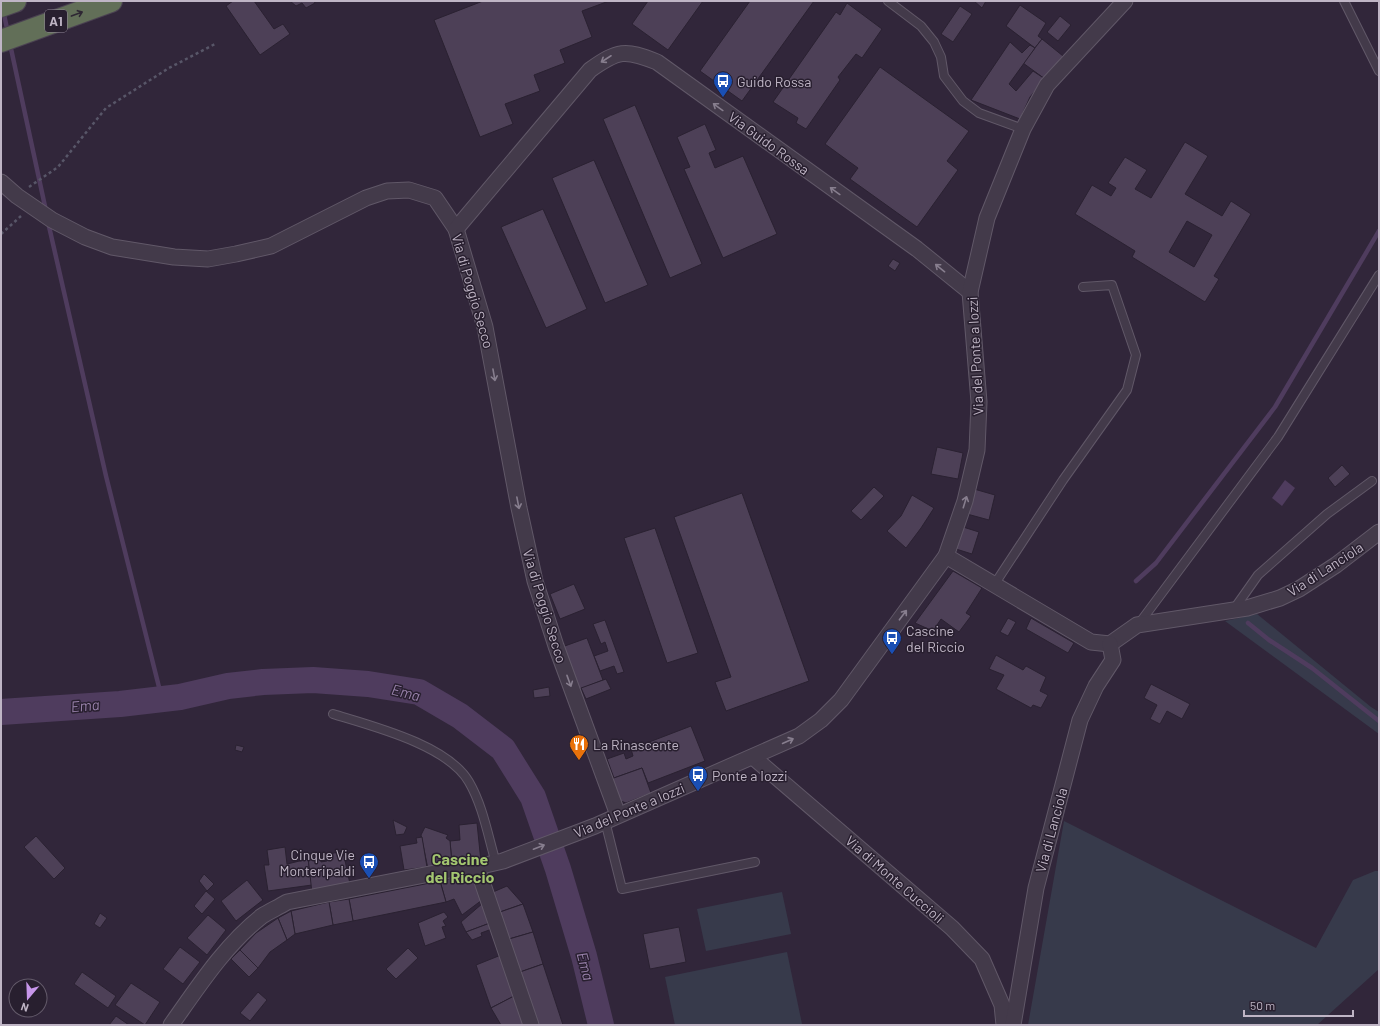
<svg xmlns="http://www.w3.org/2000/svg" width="1380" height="1026" viewBox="0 0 1380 1026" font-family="Barlow,sans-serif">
<rect width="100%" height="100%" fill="#31263a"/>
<g fill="#373a4b">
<path d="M 1257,614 L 1371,707 L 1379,712 L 1379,734 L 1225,621 Z"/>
<path d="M 1064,821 L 1316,948 L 1353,880 L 1375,871 L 1379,871 L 1379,969 L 1317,1025 L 1028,1025 Z"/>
<path d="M 782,892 L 791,934 L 706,951 L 697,909 Z"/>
<path d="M 787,952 L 802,1024 L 675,1025 L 665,977 Z"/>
</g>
<path fill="#4f3c5e" d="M 1285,480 L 1295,488 L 1282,506 L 1272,498 Z"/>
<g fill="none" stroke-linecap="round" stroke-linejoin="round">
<g stroke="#4f3c5e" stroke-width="4.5">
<path d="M 3,10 L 8,33"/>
<path d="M 10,44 L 46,211"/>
<path d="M 48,222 L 106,476 L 162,699"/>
<path d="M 1136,581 L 1156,563 L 1275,407 L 1379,231"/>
<path d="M 1248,623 L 1269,640 L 1312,668 L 1379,721"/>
</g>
<path stroke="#4f3c5e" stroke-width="26" d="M 1,712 L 120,704 L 180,697 L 228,686 L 263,682 L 313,680 L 368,684 L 419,692 L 460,716 L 503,749 L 533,797 L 558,869 L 584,956 L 601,1025"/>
</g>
<g fill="#4d4057" stroke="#2a2131" fill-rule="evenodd">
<path d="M 233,1 L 254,1 L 274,29 L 283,24 L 290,34 L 260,55 L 226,6 Z"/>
<path d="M 290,1 L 314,1 L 315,3 L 306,8 L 302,3 L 296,6 Z"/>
<path d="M 483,1 L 609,1 L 582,11 L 592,37 L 560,50 L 565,63 L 534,75 L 540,91 L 505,104 L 513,124 L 480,137 L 434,20 Z"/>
<path d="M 648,1 L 703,1 L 668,50 L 632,24 Z"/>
<path d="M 750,1 L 814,1 L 742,101 L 700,71 Z"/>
<path d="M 974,1 L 986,1 L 982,8 Z"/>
<path d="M 847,3 L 882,29 L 862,58 L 856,54 L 838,77 L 840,80 L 806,129 L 796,123 L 798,118 L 773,102 L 836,12 L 840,15 Z"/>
<path d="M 1020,5 L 1046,23 L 1038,36 L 1042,39 L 1035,48 L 1006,26 Z"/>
<path d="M 960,6 L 972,14 L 953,42 L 941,34 Z"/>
<path d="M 1060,16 L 1071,25 L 1058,41 L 1047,32 Z"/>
<path d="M 1042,39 L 1063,56 L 1045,79 L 1023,63 Z"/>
<path d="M 1010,42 L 1022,53 L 1030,45 L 1035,48 L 1009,84 L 1016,91 L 1033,71 L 1045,79 L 1030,97 L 1020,119 L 971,100 Z"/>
<path d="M 880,67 L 969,131 L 947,161 L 958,170 L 917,227 L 850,179 L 858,168 L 825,144 Z"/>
<path d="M 635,105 L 702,264 L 670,278 L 603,119 Z"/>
<path d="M 705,124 L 716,150 L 709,153 L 715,168 L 743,156 L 777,234 L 723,258 L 684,169 L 690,167 L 677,137 Z"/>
<path d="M 1185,142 L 1208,156 L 1185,194 L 1222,216 L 1231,201 L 1251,214 L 1214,276 L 1219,279 L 1205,302 L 1132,257 L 1135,251 L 1075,214 L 1092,185 L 1111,196 L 1116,188 L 1108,183 L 1125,157 L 1147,170 L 1135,189 L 1151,198 ZM 1187,221 L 1212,235 L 1194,267 L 1169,252 Z"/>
<path d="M 594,160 L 648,285 L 605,303 L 552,178 Z"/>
<path d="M 543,209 L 587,309 L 546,328 L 501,227 Z"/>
<path d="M 893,259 L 900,263 L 895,271 L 888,266 Z"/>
<path d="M 937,447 L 963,453 L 958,479 L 931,474 Z"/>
<path d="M 1342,465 L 1350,474 L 1335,487 L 1328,478 Z"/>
<path d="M 874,487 L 884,496 L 861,520 L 851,511 Z"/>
<path d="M 974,489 L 995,495 L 989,520 L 967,514 Z"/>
<path d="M 742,493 L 809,681 L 726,711 L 715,682 L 731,677 L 674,517 Z"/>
<path d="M 912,495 L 934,508 L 921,528 L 906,548 L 887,531 L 901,516 Z"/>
<path d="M 963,527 L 979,532 L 972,554 L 956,549 Z"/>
<path d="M 655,528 L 698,653 L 667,663 L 624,538 Z"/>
<path d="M 953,571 L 982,588 L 966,613 L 971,616 L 959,632 L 941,619 L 933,631 L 915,623 Z"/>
<path d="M 574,584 L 585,609 L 560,619 L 550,594 Z"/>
<path d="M 1008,618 L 1016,622 L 1008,636 L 1000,632 Z"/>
<path d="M 1031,618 L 1074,643 L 1068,653 L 1026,629 Z"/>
<path d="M 605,620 L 624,672 L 617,674 L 614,666 L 600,671 L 594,656 L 608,651 L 605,642 L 601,644 L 593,624 Z"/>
<path d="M 587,638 L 603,680 L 578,690 L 562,647 Z"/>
<path d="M 996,655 L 1023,670 L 1026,666 L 1046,677 L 1040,691 L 1048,695 L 1041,708 L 1033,705 L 1031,708 L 996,689 L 1004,675 L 989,669 Z"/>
<path d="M 606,679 L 611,689 L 586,699 L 581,688 Z"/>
<path d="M 1151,684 L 1190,704 L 1182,719 L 1167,711 L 1160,724 L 1150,719 L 1157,705 L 1144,698 Z"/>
<path d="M 549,687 L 550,696 L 534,698 L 533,690 Z"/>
<path d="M 691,726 L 705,761 L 648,783 L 642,768 L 614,778 L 607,759 L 624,753 L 626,759 L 633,756 L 631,749 Z"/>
<path d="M 236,745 L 244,747 L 242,752 L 235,750 Z"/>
<path d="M 642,768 L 651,793 L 626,803 L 618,800 L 611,779 Z"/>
<path d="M 393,820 L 407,827 L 404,834 L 396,835 Z"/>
<path d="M 477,823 L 481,862 L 452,864 L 450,841 L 460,840 L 459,825 Z"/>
<path d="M 425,827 L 448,835 L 446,838 L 450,841 L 452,864 L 428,869 L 421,835 Z"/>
<path d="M 36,836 L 65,868 L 54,879 L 24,847 Z"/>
<path d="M 422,837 L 427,867 L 404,870 L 400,846 L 417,843 L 416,838 Z"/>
<path d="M 285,847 L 287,864 L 308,859 L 312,885 L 268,891 L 264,865 L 269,865 L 267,850 Z"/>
<path d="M 343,851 L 350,884 L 312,893 L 308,857 L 320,855 L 321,862 L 327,861 L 325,855 Z"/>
<path d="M 204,874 L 214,884 L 207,891 L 199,881 Z"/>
<path d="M 464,875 L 474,883 L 482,900 L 462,915 L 454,899 L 446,902 L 440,881 Z"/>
<path d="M 247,880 L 263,900 L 236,921 L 221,901 Z"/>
<path d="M 440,881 L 446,902 L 353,921 L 349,899 Z"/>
<path d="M 507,886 L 523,904 L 500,912 L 493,892 Z"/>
<path d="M 206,891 L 215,899 L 202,914 L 194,906 Z"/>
<path d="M 349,899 L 353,921 L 333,925 L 329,902 Z"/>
<path d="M 329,902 L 333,925 L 295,934 L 291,911 Z"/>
<path d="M 483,903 L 490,923 L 466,932 L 461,922 Z"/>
<path d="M 523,904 L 533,932 L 509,939 L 500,912 Z"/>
<path d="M 291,911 L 295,934 L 287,940 L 278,918 Z"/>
<path d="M 444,912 L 448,917 L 443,921 L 446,926 L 442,927 L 446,938 L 425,946 L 418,923 Z"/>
<path d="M 100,913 L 107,918 L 100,928 L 94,924 Z"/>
<path d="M 208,915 L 226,930 L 207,955 L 187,938 Z"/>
<path d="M 278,918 L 287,940 L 270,952 L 258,968 L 240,950 L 256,933 Z"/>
<path d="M 490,923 L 492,929 L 481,933 L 482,936 L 472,940 L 466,932 Z"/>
<path d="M 679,927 L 686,962 L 650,969 L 643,934 Z"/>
<path d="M 533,932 L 543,964 L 520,972 L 509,939 Z"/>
<path d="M 180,947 L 200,962 L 183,984 L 163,969 Z"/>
<path d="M 408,948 L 418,958 L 396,979 L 386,969 Z"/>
<path d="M 240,950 L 258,968 L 249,977 L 231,959 Z"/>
<path d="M 501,955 L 516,995 L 491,1008 L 476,965 Z"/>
<path d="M 543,964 L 563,1025 L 538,1025 L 520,972 Z"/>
<path d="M 82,972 L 116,996 L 108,1008 L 74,984 Z"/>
<path d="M 131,983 L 160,1002 L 145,1025 L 115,1005 Z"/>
<path d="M 258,992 L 267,1000 L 250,1021 L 240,1013 Z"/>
<path d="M 516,995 L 526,1025 L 501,1025 L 491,1008 Z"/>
<path d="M 116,1016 L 129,1025 L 109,1025 Z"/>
</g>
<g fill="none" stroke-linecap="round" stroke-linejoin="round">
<defs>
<g id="service">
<path d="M 888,1 L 921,26 L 934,42 L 941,57 L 944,76 L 963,101 L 979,113 L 1023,129"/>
<path d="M 1344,1 L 1379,71"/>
<path d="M 994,585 L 1063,480 L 1127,390 L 1136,355 L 1112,285 L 1083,287"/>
<path d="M 1234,609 L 1258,575 L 1327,514 L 1372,481"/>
<path d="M 1138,625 L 1278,437 L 1379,275"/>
<path d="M 333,714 C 372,726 448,745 469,782 C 483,806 488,836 496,863"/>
<path d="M 605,821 L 622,889 L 755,862"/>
</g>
<g id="minor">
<path d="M 1,182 L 17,196 L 52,220 L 85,237 L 112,247 L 174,257 L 208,259 L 236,254 L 271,246 L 366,198 L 387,191 L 409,190 L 435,198 L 456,229 L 485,327 L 519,508 L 535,581 L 556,646 L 618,815"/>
<path d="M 456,229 L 590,70 C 618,50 625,49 657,62 L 917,249 L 970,292"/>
<path d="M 946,556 L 1091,642 L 1110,644 L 1137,625 L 1247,608 L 1280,598 L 1299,589 L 1336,565 L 1379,532"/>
<path d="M 753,757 L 952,928 L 982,959 L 1002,1005 L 1004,1025"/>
<path d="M 477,867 L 531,1025"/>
<path d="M 171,1025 C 198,987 225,945 262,916 C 270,911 279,907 287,902 L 450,870 L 477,867 L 503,861 L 595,826 L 799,736 L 821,720 L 841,700 L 946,556 L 965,501 L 977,450 L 979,402 L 970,292 L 987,218 L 1023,129 L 1047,85 L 1125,1"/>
<path d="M 1013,1025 L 1036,888 L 1080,720 L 1096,686 L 1113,660 L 1110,644"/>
</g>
<g id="motorway">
<path d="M 1,6 L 15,1"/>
<path d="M 1,41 L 111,1"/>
</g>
</defs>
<use href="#service" stroke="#615868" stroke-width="10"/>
<use href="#minor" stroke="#615868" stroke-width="17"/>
<use href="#motorway" stroke="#4b4252" stroke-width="24"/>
<g stroke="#585668" stroke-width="2.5" stroke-dasharray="3 3" stroke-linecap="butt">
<path d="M 29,187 L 58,167 L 106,108 L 169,68 L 215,44"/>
<path d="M 1,234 L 21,216"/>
</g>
<use href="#service" stroke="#433a4a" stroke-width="8"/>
<use href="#minor" stroke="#433a4a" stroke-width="15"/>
<use href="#motorway" stroke="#626f58" stroke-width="22"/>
</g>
<defs><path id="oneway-shaft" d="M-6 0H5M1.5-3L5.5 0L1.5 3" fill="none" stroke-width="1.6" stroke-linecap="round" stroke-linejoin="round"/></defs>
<use stroke="#2e2733" href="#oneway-shaft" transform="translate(77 14) rotate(-20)"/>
<g stroke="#877e8e">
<use href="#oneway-shaft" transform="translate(606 59) rotate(147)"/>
<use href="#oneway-shaft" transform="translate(718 107) rotate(-144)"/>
<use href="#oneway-shaft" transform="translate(835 191) rotate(-144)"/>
<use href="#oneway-shaft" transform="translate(940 268) rotate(-141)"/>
<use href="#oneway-shaft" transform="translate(494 375) rotate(80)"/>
<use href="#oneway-shaft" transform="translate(965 502) rotate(-73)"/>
<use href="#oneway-shaft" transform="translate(518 503) rotate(79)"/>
<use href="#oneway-shaft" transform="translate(903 615) rotate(-53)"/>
<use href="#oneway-shaft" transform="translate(569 681) rotate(70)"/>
<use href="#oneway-shaft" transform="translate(788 741) rotate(-24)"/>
<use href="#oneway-shaft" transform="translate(539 847) rotate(-21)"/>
</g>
<defs>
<symbol id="bus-pin" viewBox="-11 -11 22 30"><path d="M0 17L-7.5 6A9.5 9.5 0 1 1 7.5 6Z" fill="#1a4fb4" stroke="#281f2f"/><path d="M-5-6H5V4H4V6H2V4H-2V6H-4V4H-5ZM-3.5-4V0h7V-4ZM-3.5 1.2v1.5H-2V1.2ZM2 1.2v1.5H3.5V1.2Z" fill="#fff"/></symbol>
<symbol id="restaurant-pin" viewBox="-11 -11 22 30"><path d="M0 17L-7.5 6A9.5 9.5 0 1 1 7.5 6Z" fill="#e8710a" stroke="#281f2f"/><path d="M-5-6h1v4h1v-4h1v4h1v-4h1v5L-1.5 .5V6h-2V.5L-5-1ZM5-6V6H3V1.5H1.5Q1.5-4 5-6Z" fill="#fff"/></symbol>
</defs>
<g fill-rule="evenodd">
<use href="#bus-pin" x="712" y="70" width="22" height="30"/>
<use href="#bus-pin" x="881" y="627" width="22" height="30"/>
<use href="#restaurant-pin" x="568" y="733" width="22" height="30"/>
<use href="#bus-pin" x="687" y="764" width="22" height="30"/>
<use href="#bus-pin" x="358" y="851" width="22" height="30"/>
</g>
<g text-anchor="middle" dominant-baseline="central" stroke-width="3" stroke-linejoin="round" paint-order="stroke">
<rect fill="#281f2f" stroke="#928898" stroke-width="1" x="45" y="10" width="22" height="22" rx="3"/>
<g font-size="13" font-weight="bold" fill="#bfb5c5">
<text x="56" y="21">A1</text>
</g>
<g font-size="14" fill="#bfb5c5" stroke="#281f2f" text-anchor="start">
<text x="737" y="81">Guido Rossa</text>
<text x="906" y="630">Cascine<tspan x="906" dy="16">del Riccio</tspan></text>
<text x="593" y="744">La Rinascente</text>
<text x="712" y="775">Ponte a Iozzi</text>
<text x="355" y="854" text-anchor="end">Cinque Vie<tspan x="355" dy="16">Monteripaldi</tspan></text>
</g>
<g font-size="14" fill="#bfb5c5" stroke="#281f2f">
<text transform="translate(769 143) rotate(36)">Via Guido Rossa</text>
<text transform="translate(473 291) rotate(74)">Via di Poggio Secco</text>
<text transform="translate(975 356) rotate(-93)">Via del Ponte a Iozzi</text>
<text transform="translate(1325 569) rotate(-33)">Via di Lanciola</text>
<text transform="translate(545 606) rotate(73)">Via di Poggio Secco</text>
<text transform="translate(629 810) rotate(-23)">Via del Ponte a Iozzi</text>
<text transform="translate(1051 830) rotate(-75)">Via di Lanciola</text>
<text transform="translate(895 879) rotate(41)">Via di Monte Cuccioli</text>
</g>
<g font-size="15" font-style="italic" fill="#9881aa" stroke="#281f2f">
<text transform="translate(406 692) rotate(14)">Ema</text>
<text transform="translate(85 705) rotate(-5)">Ema</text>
<text transform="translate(586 966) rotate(75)">Ema</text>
</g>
<g font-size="16" font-weight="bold" fill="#a3c670" stroke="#281f2f">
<text x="460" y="858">Cascine<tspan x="460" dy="18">del Riccio</tspan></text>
</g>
</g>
<rect width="1380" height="1026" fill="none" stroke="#bfb5c5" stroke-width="4"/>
<g transform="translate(28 998) rotate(199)"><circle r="19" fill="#281f2f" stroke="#645b6b"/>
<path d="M0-3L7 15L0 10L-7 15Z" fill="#c796ea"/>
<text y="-6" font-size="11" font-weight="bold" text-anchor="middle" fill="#bfb5c5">N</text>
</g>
<path d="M1244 1010v6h109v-6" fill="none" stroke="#bfb5c5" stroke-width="2"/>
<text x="1250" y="1010" font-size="12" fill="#bfb5c5" stroke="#281f2f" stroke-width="3" paint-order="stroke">50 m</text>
</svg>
